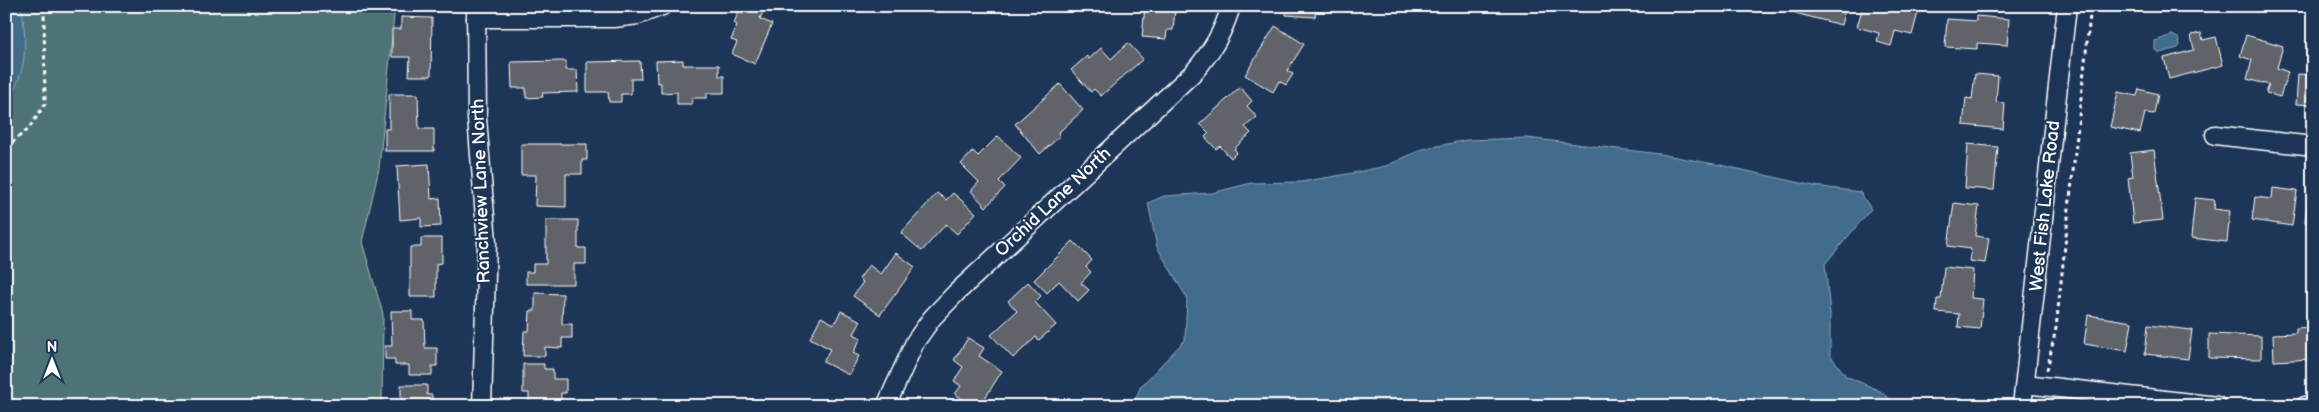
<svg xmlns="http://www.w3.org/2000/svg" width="2319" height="412" viewBox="0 0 2319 412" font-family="'Balsamiq Sans',sans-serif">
<rect width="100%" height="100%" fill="#1d3557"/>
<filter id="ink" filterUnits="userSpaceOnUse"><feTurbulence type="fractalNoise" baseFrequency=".02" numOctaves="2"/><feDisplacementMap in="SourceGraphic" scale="10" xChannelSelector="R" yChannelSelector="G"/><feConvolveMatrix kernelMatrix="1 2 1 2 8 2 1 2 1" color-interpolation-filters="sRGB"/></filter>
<g filter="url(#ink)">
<path fill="#4d7376" stroke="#a6b9ba" d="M 6,6 L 395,6 L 379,169 L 362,242 L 383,314 L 382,406 L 6,406 Z"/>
<g fill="#436c8b" stroke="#8ea7b9">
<path d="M 6,6 L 21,6 C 27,38 28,76 6,101 Z"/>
<path d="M 2172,35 L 2178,38 L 2180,45 L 2178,48 L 2160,53 L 2155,50 L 2155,41 Z"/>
<path d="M 1527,138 L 1660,154 L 1725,166 L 1814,186 L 1860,192 L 1871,209 L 1825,264 L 1830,313 L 1830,355 L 1846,376 L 1880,391 L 1895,403 L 1895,406 L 1132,406 L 1141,386 L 1185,340 L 1187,298 L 1157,247 L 1148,203 L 1164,196 L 1212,193 L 1251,183 L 1301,182 L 1353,173 L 1386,166 L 1423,149 L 1467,140 Z"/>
</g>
<g fill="#61636b" stroke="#fff">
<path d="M 741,6 L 765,7 L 760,19 L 772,24 L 755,64 L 732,54 L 737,42 L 731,40 L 737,25 L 734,23 Z"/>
<path d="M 1145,6 L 1184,6 L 1183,11 L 1175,10 L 1173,30 L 1167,30 L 1166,39 L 1142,37 Z"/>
<path d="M 1287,6 L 1316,6 L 1315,17 L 1286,15 Z"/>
<path d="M 1797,6 L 1846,6 L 1841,25 L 1795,13 Z"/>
<path d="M 1863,6 L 1906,6 L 1919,9 L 1912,35 L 1895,31 L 1891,46 L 1877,42 L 1879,33 L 1857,27 Z"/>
<path d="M 1976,16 L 2009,19 L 2007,45 L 1977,43 L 1977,49 L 1945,47 L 1947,19 L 1976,21 Z"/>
<path d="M 401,17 L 432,18 L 431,76 L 409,76 L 410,57 L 392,57 L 392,29 L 401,29 Z"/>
<path d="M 1275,26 L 1304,44 L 1287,71 L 1293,74 L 1286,85 L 1279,81 L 1273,92 L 1245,75 Z"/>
<path d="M 2201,33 L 2203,40 L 2216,37 L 2223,65 L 2169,79 L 2164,58 L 2194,50 L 2191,35 Z"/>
<path d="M 2246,35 L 2283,46 L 2277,68 L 2288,72 L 2280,97 L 2266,93 L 2269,85 L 2247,79 L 2252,60 L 2240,56 Z"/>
<path d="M 1128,43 L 1143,59 L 1101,96 L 1094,89 L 1091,92 L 1071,70 L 1087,56 L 1089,59 L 1101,48 L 1111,59 Z"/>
<path d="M 683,60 L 683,65 L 719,65 L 719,76 L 724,76 L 724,93 L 707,93 L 707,98 L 692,98 L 692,104 L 677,104 L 677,92 L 661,93 L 661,83 L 657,83 L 656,61 Z"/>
<path d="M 566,61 L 566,70 L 577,70 L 578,92 L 542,93 L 543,97 L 526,98 L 526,88 L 512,88 L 511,62 Z"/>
<path d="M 640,61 L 641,79 L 631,79 L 631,94 L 621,94 L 621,102 L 609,102 L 608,92 L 587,92 L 587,62 Z"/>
<path d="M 1975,74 L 1998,76 L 1996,102 L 2005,103 L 2003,129 L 1963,125 L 1966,98 L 1972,99 Z"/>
<path d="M 2298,74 L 2313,75 L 2313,105 L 2296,104 Z"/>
<path d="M 1060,84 L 1083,110 L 1058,133 L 1060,136 L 1040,154 L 1015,124 Z"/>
<path d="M 1240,87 L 1252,101 L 1247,106 L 1257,117 L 1245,127 L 1251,133 L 1234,149 L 1237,152 L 1231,158 L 1220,146 L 1216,149 L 1205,137 L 1209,133 L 1200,124 Z"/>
<path d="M 2139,89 L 2158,94 L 2154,114 L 2145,113 L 2140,133 L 2110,127 L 2118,92 L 2137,96 Z"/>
<path d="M 389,94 L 418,94 L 419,129 L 434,129 L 434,151 L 385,151 L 385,129 L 389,129 Z"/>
<path d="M 998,136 L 1021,158 L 999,181 L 1005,187 L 986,207 L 971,191 L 979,182 L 961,164 L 973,151 L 978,156 Z"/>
<path d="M 521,144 L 587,144 L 587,160 L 582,160 L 582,174 L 566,174 L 566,207 L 535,206 L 536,175 L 521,175 Z"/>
<path d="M 1968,144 L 1998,147 L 1994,190 L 1965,188 Z"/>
<path d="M 2154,150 L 2163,220 L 2133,223 L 2128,178 L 2133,177 L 2130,153 Z"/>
<path d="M 429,164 L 431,199 L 440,198 L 441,226 L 421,227 L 421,218 L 400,220 L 397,166 Z"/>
<path d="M 2309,187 L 2313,187 L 2313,224 L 2305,223 Z"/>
<path d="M 2273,188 L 2297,191 L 2292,226 L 2252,220 L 2255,197 L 2272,199 Z"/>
<path d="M 937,193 L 946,200 L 953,193 L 976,213 L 957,234 L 946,224 L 922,251 L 901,233 Z"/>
<path d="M 2195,198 L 2215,200 L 2214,209 L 2230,211 L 2227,242 L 2191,238 Z"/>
<path d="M 1954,203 L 1979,206 L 1975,236 L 1989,238 L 1985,263 L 1969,261 L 1971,249 L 1948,246 Z"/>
<path d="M 546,220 L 578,220 L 578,248 L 586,248 L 586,264 L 574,264 L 574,284 L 526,284 L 526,272 L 533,272 L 533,264 L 546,264 Z"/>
<path d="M 421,238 L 442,238 L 442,263 L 436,264 L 436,297 L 410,297 L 410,247 L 421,247 Z"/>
<path d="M 1073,241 L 1092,260 L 1086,267 L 1091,272 L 1081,283 L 1089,290 L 1078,301 L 1059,281 L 1047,293 L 1034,280 Z"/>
<path d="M 896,253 L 915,267 L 880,315 L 853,296 L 863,282 L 859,279 L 869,265 L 881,274 Z"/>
<path d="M 1944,267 L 1973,270 L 1971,298 L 1983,299 L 1980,329 L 1958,327 L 1959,314 L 1936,312 L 1937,299 L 1941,299 Z"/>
<path d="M 1028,282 L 1041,296 L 1035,302 L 1056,325 L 1039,340 L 1036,337 L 1013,358 L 991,335 L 1017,311 L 1008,301 Z"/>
<path d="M 535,293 L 563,294 L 562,324 L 572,324 L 572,338 L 562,338 L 562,348 L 545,347 L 545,356 L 523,356 L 524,331 L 529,331 L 530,311 L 535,311 Z"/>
<path d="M 391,311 L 412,311 L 412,320 L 424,320 L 425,348 L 437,348 L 437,366 L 432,366 L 432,375 L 409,375 L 409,365 L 395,365 L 395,359 L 385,359 L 385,346 L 392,346 Z"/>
<path d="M 841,311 L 861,321 L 854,334 L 861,338 L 853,353 L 859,356 L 849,375 L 823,362 L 830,349 L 810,338 L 821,317 L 834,324 Z"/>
<path d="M 2088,315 L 2132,322 L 2127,351 L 2084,344 Z"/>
<path d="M 2148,325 L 2192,330 L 2188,359 L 2145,354 Z"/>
<path d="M 2313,327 L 2313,359 L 2274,361 L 2273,334 L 2296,333 L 2296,328 Z"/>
<path d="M 2209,334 L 2261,336 L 2261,359 L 2209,358 Z"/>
<path d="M 968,338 L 984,348 L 979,356 L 1002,371 L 980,406 L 973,406 L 955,394 L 961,386 L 954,381 L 963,367 L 954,360 Z"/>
<path d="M 523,364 L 544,364 L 544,369 L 553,369 L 553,379 L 566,379 L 566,393 L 561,393 L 561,406 L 529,406 L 529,393 L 523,393 Z"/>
<path d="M 401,385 L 427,385 L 427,395 L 432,395 L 432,406 L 401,406 Z"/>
</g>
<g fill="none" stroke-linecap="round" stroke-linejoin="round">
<defs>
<g id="minor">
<path d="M 476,6 L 477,118 L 487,242 L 482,406"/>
<path d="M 476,18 L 614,18 L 638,15 L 662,6"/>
<path d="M 2215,135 L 2313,146"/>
<path d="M 2025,384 L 2217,406"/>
<path d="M 886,406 L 915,342 L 932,318 L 956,293 L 1194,72 C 1212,51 1223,33 1231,6"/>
<path d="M 2022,406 L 2067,6"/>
<path d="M 2305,406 L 2313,405"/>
</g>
</defs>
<use href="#minor" stroke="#fff" stroke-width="21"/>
<g stroke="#fff" stroke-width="3" stroke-dasharray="4 4" stroke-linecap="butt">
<path d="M 6,148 L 30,127 L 45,104 L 44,6"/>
<path d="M 2047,370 L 2056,328 L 2091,6"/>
</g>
<use href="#minor" stroke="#1d3557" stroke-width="18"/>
</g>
</g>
<g text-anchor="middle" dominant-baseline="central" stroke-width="4" stroke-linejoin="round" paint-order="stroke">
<g font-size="18" fill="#fff" stroke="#1d3557">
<text transform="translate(481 191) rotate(-92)">Ranchview Lane North</text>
<text transform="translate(1053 202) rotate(-43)">Orchid Lane North</text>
<text transform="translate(2045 206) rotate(-84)">West Fish Lake Road</text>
</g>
</g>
<rect width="2319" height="412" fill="none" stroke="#1d3557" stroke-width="25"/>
<rect x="12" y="12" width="2294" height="387" fill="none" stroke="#fff" stroke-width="2" filter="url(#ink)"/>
<g transform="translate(52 360)" stroke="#1d3557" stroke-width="4" paint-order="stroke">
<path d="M0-4L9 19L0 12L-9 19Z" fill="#ffffff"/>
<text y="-8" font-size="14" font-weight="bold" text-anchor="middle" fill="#ffffff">N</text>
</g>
</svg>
